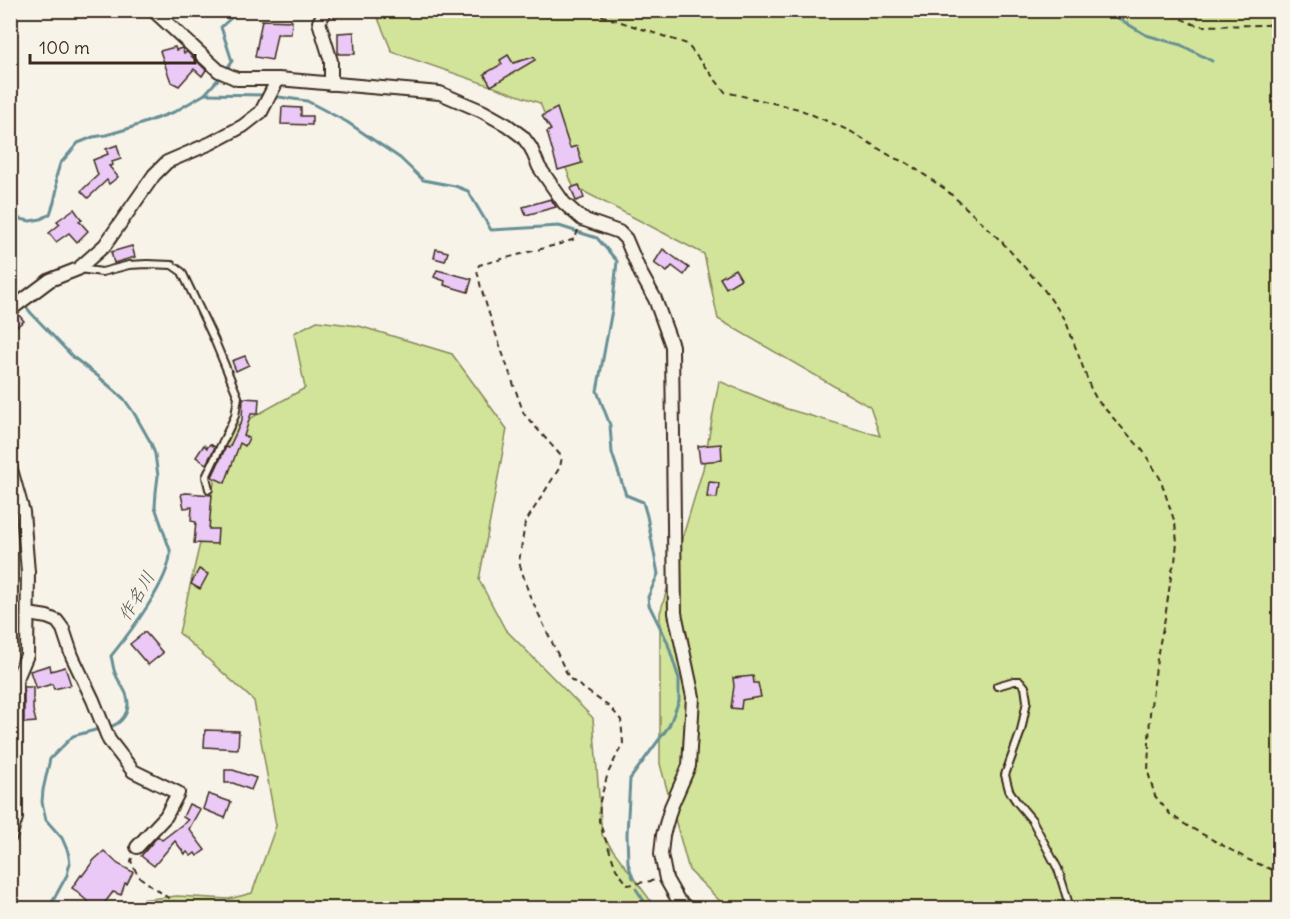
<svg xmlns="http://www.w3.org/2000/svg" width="1290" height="919" viewBox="0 0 1290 919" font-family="Delius,'Klee One',sans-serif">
<rect width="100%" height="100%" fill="#f7f3e8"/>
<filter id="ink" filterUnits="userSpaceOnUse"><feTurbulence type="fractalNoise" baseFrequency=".0167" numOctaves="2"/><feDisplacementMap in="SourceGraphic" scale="12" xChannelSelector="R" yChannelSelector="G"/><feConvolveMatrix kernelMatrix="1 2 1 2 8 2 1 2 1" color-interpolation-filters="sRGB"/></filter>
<g filter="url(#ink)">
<g fill="#d1e499" stroke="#86875c" stroke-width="1.5">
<path d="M 375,11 L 1279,11 L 1279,908 L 727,908 L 689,870 L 660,764 L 660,613 L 703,469 L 719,381 L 787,409 L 880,436 L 870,407 L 718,319 L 704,254 L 573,186 L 540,103 L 392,52 Z"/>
<path d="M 317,321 L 359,326 L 452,354 L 507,429 L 479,580 L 505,629 L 593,718 L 602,835 L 656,908 L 113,908 L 131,901 L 177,896 L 229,899 L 252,893 L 276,826 L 254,701 L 179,633 L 226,432 L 305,388 L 294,333 Z"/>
</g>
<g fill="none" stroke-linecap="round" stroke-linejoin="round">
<g stroke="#678f95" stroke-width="3">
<path d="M 1112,10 L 1116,17 L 1146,35 L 1181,45 L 1212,61"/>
<path d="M 225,71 L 232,61 L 221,27 L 240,10"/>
<path d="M 205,94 L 266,95"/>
<path d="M 272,96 L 307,101 L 347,122 L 400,158 L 423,180 L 455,186 L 468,191 L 491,230 L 559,226 L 597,238 L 617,261 L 612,310 L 597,391 L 610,425 L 612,453 L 626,495 L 643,502 L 647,516 L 658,574 L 648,597 L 649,605 L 667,641 L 679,679 L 679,701 L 669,726 L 630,779 L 627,834 L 628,863 L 633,878"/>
<path d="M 10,217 L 30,221 L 41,219 L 50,214 L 54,202 L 57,189 L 56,177 L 60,164 L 78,143 L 93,137 L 106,135 L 127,129 L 174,112 L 205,94 L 221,76"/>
<path d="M 10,286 L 19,298"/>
<path d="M 23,303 L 31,313 L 73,357 L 99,377 L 124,399 L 134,413 L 151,443 L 155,454 L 158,476 L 156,492 L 155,507 L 170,550 C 173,577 128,635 111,656 C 113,663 113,670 116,675 C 119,683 126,690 127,697 C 131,711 122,724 109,727"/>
<path d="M 636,889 L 646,904 L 651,908"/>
<path d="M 49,908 L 67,875 L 70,863 L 68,852 L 62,838 L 46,820 L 42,802 L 43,790 L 50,759 L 73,736 L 99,729"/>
</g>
</g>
<g fill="#eac9f6" stroke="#3b2a1e" stroke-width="1.5">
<path d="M 262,20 L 292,21 L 291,34 L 277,34 L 272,60 L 255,57 Z"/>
<path d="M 354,32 L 355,54 L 338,54 L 338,33 Z"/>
<path d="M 175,47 L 176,50 L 182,48 L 184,53 L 187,52 L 206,70 L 202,76 L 194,69 L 179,86 L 171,82 L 160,51 Z"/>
<path d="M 508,55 L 513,63 L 534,57 L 535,60 L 491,86 L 484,74 L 502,64 L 500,60 Z"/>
<path d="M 282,107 L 301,108 L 301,116 L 312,116 L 312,125 L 281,124 Z"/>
<path d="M 557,108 L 570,148 L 577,146 L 582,163 L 558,170 L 547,132 L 551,130 L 542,116 Z"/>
<path d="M 117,145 L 121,159 L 112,162 L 113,165 L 109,166 L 118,177 L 109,184 L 107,180 L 88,198 L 81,191 L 98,175 L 93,160 L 108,154 L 106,149 Z"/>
<path d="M 579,185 L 584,198 L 576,201 L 571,188 Z"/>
<path d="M 551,199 L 556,207 L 526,215 L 523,207 Z"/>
<path d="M 74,209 L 82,220 L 79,221 L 88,231 L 77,242 L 69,233 L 56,242 L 49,233 L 60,224 L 57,221 Z"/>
<path d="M 132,246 L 135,257 L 114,263 L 111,252 Z"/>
<path d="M 436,249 L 448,252 L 445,261 L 434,258 Z"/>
<path d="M 663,249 L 689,268 L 684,275 L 672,266 L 667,272 L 654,263 Z"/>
<path d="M 735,269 L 741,279 L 726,288 L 720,278 Z"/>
<path d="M 437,270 L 472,279 L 468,292 L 444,285 L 445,281 L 434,277 Z"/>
<path d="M 18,314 L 24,321 L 10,331 L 10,318 Z"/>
<path d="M 245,356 L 249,365 L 236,371 L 232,361 Z"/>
<path d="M 243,398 L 259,399 L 258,414 L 251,414 L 244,436 L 249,438 L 245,446 L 240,443 L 225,483 L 212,477 L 226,447 L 229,448 L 242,420 Z"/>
<path d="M 210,444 L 215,447 L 206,464 L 196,457 L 204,445 L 207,448 Z"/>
<path d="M 721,444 L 722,460 L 700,462 L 698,446 Z"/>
<path d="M 709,482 L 719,483 L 717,498 L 707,497 Z"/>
<path d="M 186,493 L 212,495 L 209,529 L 218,529 L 217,544 L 194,543 L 196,522 L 191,521 L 192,507 L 184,508 L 181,494 Z"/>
<path d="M 199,569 L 208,574 L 200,589 L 191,584 Z"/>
<path d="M 145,632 L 163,653 L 148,665 L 130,644 Z"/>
<path d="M 50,665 L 51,671 L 65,667 L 71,685 L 54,689 L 52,684 L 36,689 L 30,671 Z"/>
<path d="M 753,676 L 754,683 L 758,683 L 761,697 L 742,700 L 741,709 L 731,708 L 734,686 L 733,678 Z"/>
<path d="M 24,687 L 33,687 L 33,710 L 36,722 L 24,723 Z"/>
<path d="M 205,730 L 239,731 L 238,749 L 204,747 Z"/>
<path d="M 225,770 L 233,770 L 256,778 L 251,790 L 233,783 L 225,783 Z"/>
<path d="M 208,794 L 231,802 L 225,818 L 203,809 Z"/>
<path d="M 189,804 L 200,809 L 189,829 L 205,850 L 197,856 L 195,853 L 191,856 L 187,852 L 185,854 L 175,841 L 154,866 L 141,856 L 158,836 L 162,840 L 188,820 L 183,817 Z"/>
<path d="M 104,851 L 118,864 L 133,872 L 127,884 L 125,883 L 121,895 L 113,892 L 100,909 L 97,909 L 80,895 L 81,894 L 72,888 L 81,875 L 82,876 L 94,860 Z"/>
</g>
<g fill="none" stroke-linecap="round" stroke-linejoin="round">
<defs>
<g id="lane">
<path d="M 79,269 L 102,272 L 129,265 L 147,264 L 172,265 L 182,272 L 214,339 L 238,397 L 235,416 L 206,477 L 209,489"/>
<path d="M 997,686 L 1014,681 L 1020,681 L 1025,687 L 1027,701 L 1021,731 L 1005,775 L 1009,790 L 1016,801 L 1032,820 L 1058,869 L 1070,908"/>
</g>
<g id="street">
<path d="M 153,10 L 219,71 L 237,79 L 278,79 L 440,93 L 482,111 L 507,125 L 523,137 L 531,148 L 539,167 L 564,203 L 582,219 L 619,232 L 626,239 L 640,272 L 655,299 L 672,346 L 675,613 L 693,697 L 689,766 L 671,807 L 663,835 L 661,854 L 666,879 L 678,900 L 687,908"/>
<path d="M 326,10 L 319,22 L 331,61 L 331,84"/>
<path d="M 10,310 L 50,280 L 78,269 L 105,245 L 154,175 L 167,162 L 211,143 L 243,126 L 261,112 L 278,79"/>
<path d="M 10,466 L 23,512 L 28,572 L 27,655 L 16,681 L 16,818 L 10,837"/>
<path d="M 28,614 L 47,617 L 57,621 L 63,629 L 72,656 L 93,700 L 109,740 L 133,771 L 178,793 L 166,816 L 137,847"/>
</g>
</defs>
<use href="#lane" stroke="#3b2a1e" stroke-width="10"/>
<use href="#street" stroke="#3b2a1e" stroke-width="16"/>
<g stroke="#3b2a1e" stroke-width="2" stroke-dasharray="6 4.5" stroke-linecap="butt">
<path d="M 592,10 L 603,16 L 687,44 L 725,92 L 799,109 L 850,131 L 894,158 L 907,163 L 945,189 L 962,204 L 1002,242 L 1042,287 L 1065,319 L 1091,389 L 1097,400 L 1143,451 L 1160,478 L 1175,523 L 1177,542 L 1175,562 L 1172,570 L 1165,618 L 1158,652 L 1150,713 L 1148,772 L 1155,796 L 1170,814 L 1186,825 L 1249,860 L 1280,873"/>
<path d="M 956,10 L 966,16 L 980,10"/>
<path d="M 1162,10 L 1193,24 L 1203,26 L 1266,25 L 1280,22"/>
<path d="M 578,230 L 575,239 L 560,244 L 479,265 L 477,270 L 481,288 L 493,326 L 524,414 L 562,457 L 560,467 L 525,523 L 519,562 L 529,594 L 569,678 L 611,708 L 621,720 L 623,743 L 608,773 L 600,801 L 599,821 L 616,869 L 628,885 L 656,880"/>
<path d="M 132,858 L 131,861 L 138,876 L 178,905 L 180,908"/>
</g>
<use href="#lane" stroke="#f7f3e8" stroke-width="6"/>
<use href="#street" stroke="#f7f3e8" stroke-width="12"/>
</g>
</g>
<g text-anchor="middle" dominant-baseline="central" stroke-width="6" stroke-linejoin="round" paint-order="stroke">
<g font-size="18" font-style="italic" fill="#4e5450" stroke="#f7f3e8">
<text transform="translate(136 596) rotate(-60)">作名川</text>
</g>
</g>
<rect width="1290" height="919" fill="none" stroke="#f7f3e8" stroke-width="36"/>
<rect x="18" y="18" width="1254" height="883" fill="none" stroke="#3b2a1e" stroke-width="2" filter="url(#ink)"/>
<path d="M30 54v9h165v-9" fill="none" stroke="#3b2a1e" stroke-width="3"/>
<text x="39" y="54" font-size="18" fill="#3b2a1e" stroke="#f7f3e8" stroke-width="4.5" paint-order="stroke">100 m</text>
</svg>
